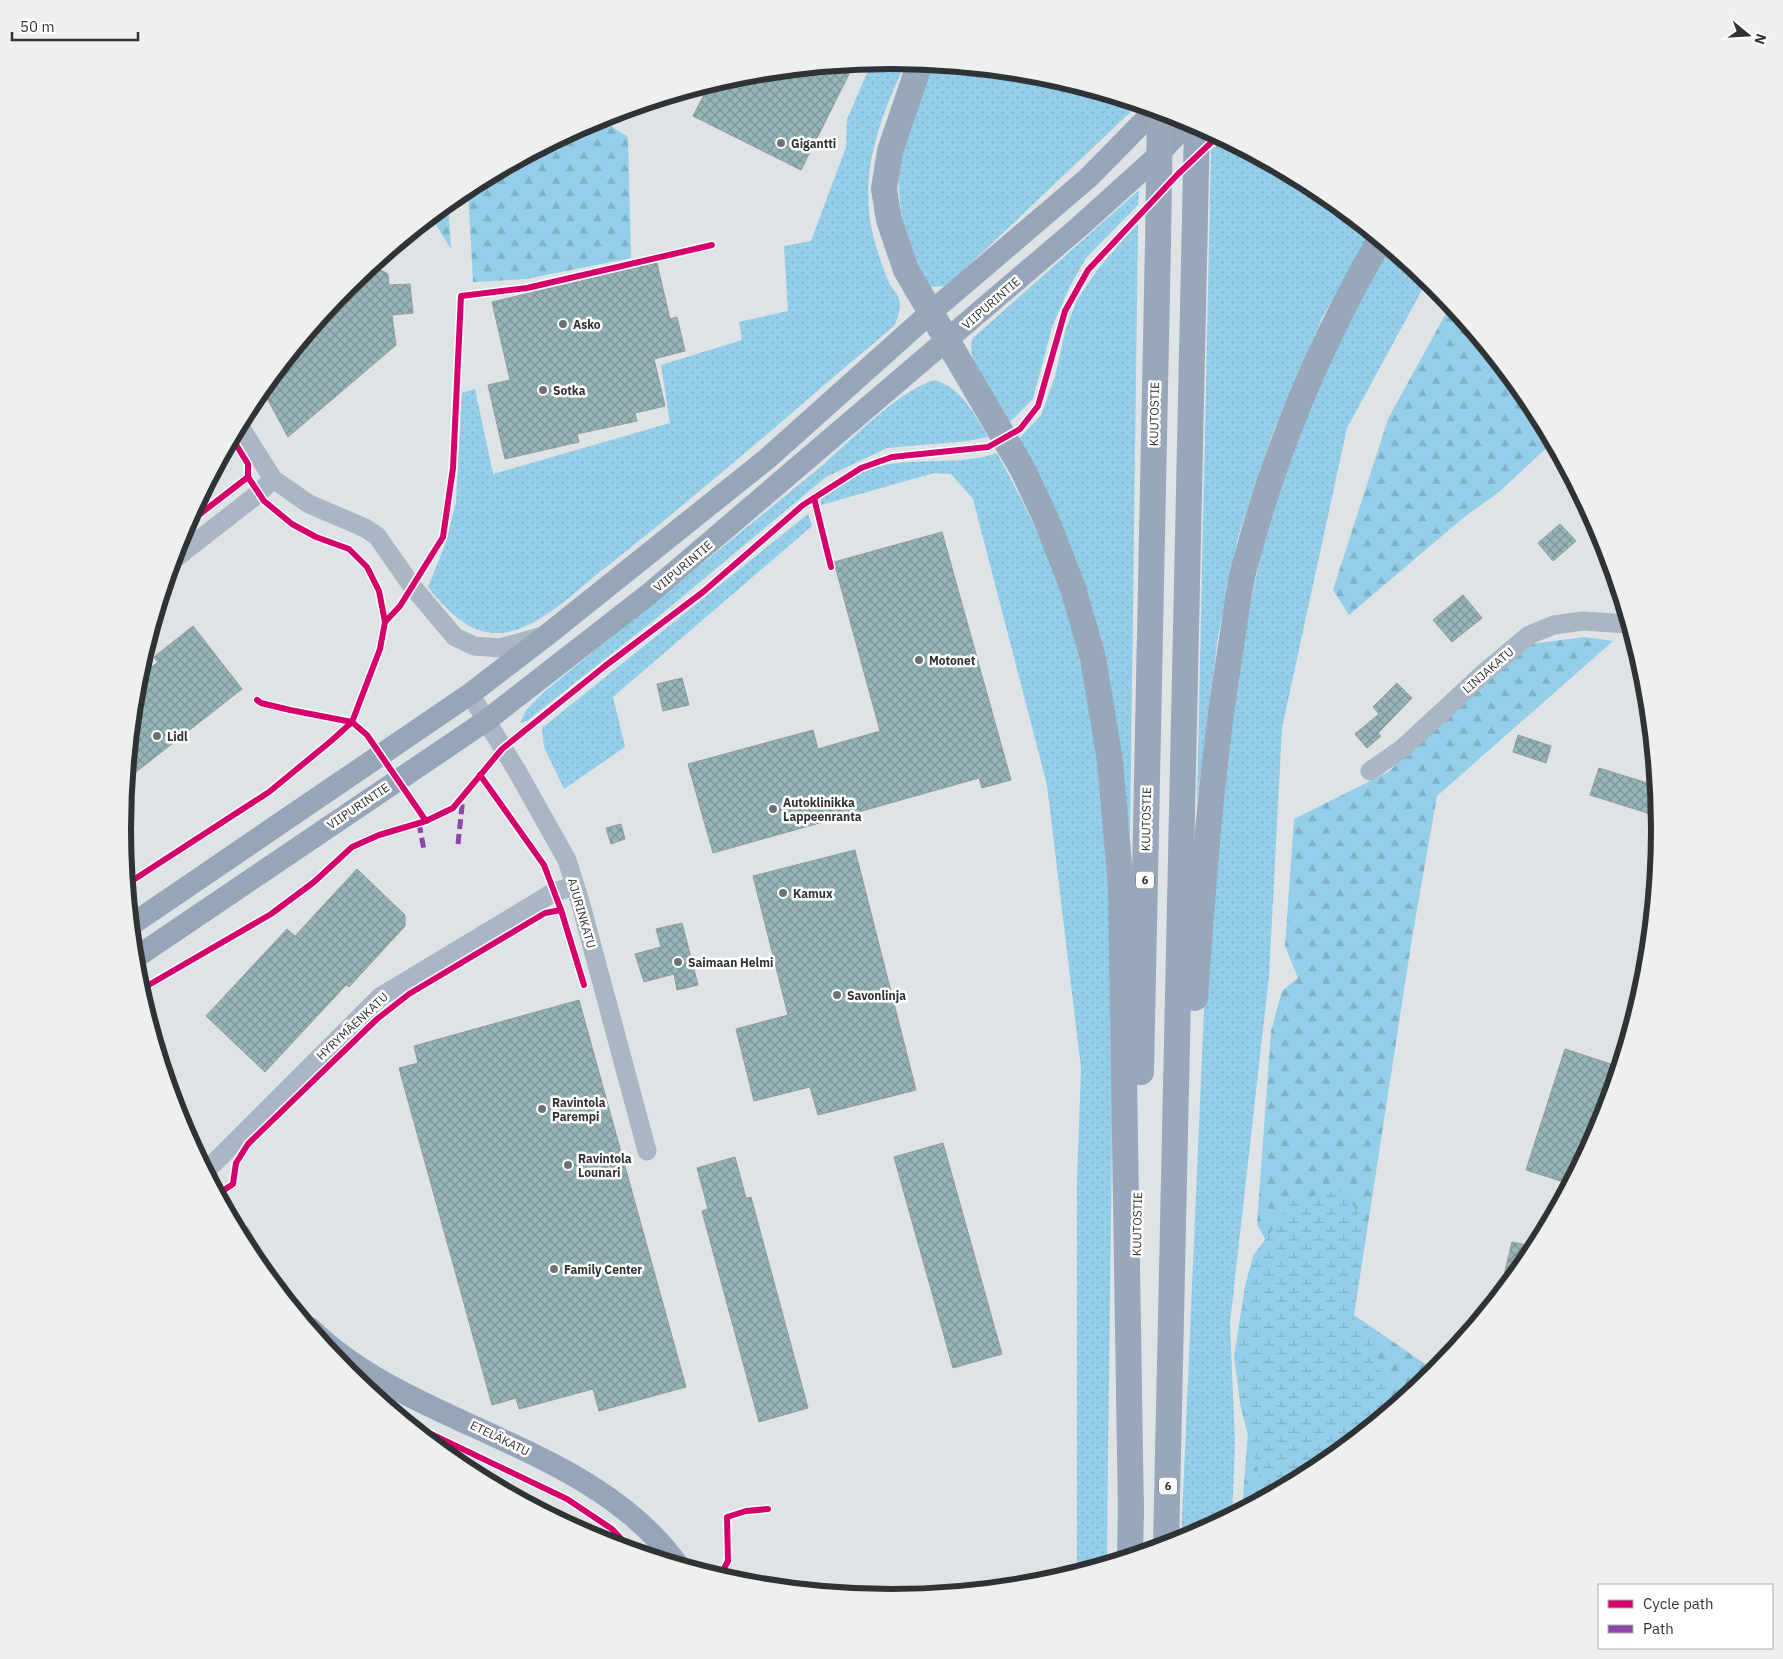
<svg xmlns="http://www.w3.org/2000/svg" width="1783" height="1659" viewBox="0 0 1783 1659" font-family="'IBM Plex Sans',sans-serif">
<defs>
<pattern id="grass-dots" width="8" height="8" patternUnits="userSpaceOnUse" patternTransform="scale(1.25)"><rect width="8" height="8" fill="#94cee9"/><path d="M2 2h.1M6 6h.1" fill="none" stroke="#80b1c8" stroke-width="1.8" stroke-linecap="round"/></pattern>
<pattern id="forest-firs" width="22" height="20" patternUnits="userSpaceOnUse" patternTransform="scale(1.25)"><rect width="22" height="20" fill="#94cee9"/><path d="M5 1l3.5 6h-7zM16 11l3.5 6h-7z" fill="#80b1c8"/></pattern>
<pattern id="wetland-marsh" width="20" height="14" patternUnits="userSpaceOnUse" patternTransform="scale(1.25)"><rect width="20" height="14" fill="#94cee9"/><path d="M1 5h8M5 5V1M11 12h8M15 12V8" fill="none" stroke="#80b1c8"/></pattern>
<pattern id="building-cross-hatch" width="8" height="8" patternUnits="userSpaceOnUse" patternTransform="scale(1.25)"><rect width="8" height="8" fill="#96b5b9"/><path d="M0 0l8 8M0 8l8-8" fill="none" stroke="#7b9497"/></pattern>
</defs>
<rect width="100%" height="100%" fill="#dee3e6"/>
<g fill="url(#grass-dots)">
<path d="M 891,60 L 906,61 C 881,117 858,172 873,235 C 877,251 883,268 889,283 C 892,288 897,293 899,299 C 902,307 897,318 895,325 C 799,406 704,490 605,568 C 579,588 545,623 512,631 C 475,641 449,613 428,587 L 445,545 L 456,502 L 462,393 L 475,389 L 493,474 L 670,423 L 661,365 L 742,340 L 739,322 L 788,311 L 784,246 L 811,241 L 846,147 L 847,119 L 872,62 Z"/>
<path d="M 932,64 L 1042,75 L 1139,104 L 947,286 L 930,287 C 904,248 891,190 904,144 C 912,117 923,90 932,64 Z"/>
<path d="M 1224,139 L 1319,190 L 1371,233 L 1323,316 L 1273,432 L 1238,537 L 1218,637 L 1197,803 L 1211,150 Z"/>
<path d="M 1139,190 L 1138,205 L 1086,258 L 1070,286 L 1052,327 L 1033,399 L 1010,422 C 997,401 963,362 973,338 Z"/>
<path d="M 1138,223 L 1130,839 L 1121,771 L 1017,441 L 1041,415 L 1055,377 L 1066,328 L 1077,300 L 1097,270 Z"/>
<path d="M 1390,248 L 1428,279 L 1347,428 L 1282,728 L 1269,976 L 1230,1323 L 1235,1445 L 1232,1516 L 1181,1542 L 1206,963 L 1224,776 L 1241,651 L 1261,553 L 1286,465 L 1345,329 Z"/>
<path d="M 935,380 C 963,390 973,412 988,437 L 968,441 L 887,448 L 826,477 L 658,617 L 527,721 L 520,723 L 526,710 L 545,691 C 636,617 728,543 818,469 C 849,443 898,390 935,380 Z"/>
<path d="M 997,453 C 1027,509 1060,573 1075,636 C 1112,792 1113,956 1112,1116 C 1111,1265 1108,1415 1107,1564 L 1077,1573 L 1077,1182 L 1081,1068 L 1047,785 L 973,499 L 951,474 L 934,473 L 821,505 L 821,498 C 834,489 848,477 863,471 C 906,454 954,468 997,453 Z"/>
<path d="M 808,514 L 812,526 L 613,697 L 625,747 L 564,789 L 544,747 L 542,728 Z"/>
</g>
<g fill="url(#forest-firs)">
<path d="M 599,118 L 628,137 L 631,258 L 526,279 L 473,282 L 468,188 Z"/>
<path d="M 448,202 L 451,249 L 431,217 Z"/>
<path d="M 1451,304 L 1531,402 L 1553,442 L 1499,492 L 1463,518 L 1349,615 L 1333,590 L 1388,419 Z"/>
<path d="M 1585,637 L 1613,641 L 1437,796 L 1412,938 L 1354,1315 L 1437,1372 L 1319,1469 L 1242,1511 L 1254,1353 L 1280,1267 L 1257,1224 L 1271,1031 L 1282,991 L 1298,978 L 1285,946 L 1294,819 L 1388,772 L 1530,644 Z"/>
</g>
<path fill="url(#wetland-marsh)" d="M 1344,1190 L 1367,1228 L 1353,1318 L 1371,1329 L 1377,1361 L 1390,1397 L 1390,1411 L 1319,1469 L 1263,1499 L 1262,1485 L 1241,1409 L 1234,1357 L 1245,1286 L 1253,1256 L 1295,1199 Z"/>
<g fill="url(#building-cross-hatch)" stroke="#95999b">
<path d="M 854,64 L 801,170 L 693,116 L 709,85 L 742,75 Z"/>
<path d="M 657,263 L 670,319 L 677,317 L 685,351 L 654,359 L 665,406 L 635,413 L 637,421 L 577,434 L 579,442 L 505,459 L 488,385 L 510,380 L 492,302 Z"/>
<path d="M 372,265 L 388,274 L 389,285 L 410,284 L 413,313 L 392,315 L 396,345 L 288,437 L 262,389 L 348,285 Z"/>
<path d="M 1560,524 L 1576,541 L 1553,561 L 1538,543 Z"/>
<path d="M 942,532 L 1011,780 L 982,788 L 979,778 L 713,853 L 688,764 L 813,730 L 818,749 L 880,731 L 834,562 Z"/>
<path d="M 1463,595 L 1482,618 L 1452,642 L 1433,620 Z"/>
<path d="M 193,626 L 242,689 L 127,779 L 136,693 L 144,686 L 137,678 L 158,662 L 154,657 Z"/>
<path d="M 682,678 L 689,705 L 663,711 L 657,684 Z"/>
<path d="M 1397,683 L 1412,698 L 1378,733 L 1381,736 L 1367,748 L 1355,734 L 1379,714 L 1373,707 Z"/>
<path d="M 1518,735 L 1551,746 L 1546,763 L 1513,752 Z"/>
<path d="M 1599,768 L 1657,786 L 1660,817 L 1590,795 Z"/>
<path d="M 621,824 L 625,839 L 611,844 L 606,828 Z"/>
<path d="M 855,850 L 916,1090 L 818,1115 L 810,1087 L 754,1101 L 736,1029 L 788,1015 L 753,876 Z"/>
<path d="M 357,869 L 405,915 L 405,926 L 349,987 L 346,985 L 265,1072 L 206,1016 L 287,929 L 295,936 Z"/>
<path d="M 682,923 L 698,985 L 677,990 L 674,974 L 644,982 L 635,954 L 661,947 L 656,929 Z"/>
<path d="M 579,1000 L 686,1387 L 599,1411 L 593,1389 L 519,1409 L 516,1398 L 492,1405 L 399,1068 L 418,1063 L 414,1046 Z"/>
<path d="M 1565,1049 L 1620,1067 L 1602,1124 L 1570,1184 L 1526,1170 Z"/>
<path d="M 943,1143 L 1002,1354 L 953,1368 L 894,1157 Z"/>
<path d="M 735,1157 L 746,1198 L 751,1197 L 808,1408 L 759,1422 L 702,1211 L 708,1209 L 697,1168 Z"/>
<path d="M 1512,1242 L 1536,1247 L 1531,1257 L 1499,1296 Z"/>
</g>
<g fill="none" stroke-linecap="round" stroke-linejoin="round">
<g stroke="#abb6c5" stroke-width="19">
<path d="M 239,425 L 273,479 L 309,504 L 365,528 L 377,536 L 412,586 L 455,637 L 474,646 L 500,648 L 543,636"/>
<path d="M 173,560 L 259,493 L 273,479"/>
<path d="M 470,694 L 517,771 L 567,860 L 581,905 L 647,1151"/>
<path d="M 1370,771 L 1403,748 L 1485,672 L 1529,635 L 1554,625 L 1582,621 L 1629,624"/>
<path d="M 206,1171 L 380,997 L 554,892 L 575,886"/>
</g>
<g stroke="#97a5b8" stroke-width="22">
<path d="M 131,925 L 470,694 L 547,635 L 768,458 L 930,313 L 1088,178 L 1156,109"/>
<path d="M 135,958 L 487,720 L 649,594 L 1079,227 L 1150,163 L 1190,121"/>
<path d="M 240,1235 L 257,1264"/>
<path d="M 310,1328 C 413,1429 591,1443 678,1565"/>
</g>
<g stroke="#98a7ba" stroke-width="26">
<path d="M 920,63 L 890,151 L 884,189 L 889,220 L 906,270 L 1023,470 L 1046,519 L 1073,588 L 1093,658 L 1110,761 L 1121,887 L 1131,1517"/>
<path d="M 1195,998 C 1203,884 1211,772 1229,659 C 1234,629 1237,598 1244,569 C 1274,452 1320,343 1380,240"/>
<path d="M 1141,1072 L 1158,243"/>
<path d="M 1166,1546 L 1197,124"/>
<path d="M 1130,1557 L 1131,1501"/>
</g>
<path stroke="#98a7ba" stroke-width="26" d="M 1158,243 L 1160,111"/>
<g stroke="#8e44ad" stroke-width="5" stroke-dasharray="10 5" stroke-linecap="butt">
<path d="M 419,823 L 424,850"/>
<path d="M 458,844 L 463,797"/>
</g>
<defs>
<g id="cycleway">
<path d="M 814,498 L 831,567"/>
<path d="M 187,524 L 248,477"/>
<path d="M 385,622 L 400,606 L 443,537 L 453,468 L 461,296 L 527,288 L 712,245"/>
<path d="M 257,700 L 261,703 L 290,710 L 352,722 L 367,735 L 426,821"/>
<path d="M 480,775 L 544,865 L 561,910 L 584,985"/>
<path d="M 127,884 L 269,792 L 331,741 L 352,722 L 380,649 L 385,622 L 379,591 L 367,567 L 349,549 L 316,537 L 292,524 L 264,501 L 248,477 L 248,464 L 232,438"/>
<path d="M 140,990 L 271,914 L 314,882 L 352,847 L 379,835 L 426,821 L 453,808 L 502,749 L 605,666 L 703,592 L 803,505 L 861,468 L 892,457 L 988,447 L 1020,429 L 1038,406 L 1065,311 L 1088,270 L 1178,174 L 1218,136"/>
<path d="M 218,1194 L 233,1184 L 236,1163 L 248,1144 L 377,1019 L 409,994 L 545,913 L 561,910"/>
<path d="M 406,1422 L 567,1499 L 612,1529 L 633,1551"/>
<path d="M 719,1578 L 728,1561 L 727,1517 L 746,1511 L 768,1509"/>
</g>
</defs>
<use href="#cycleway" stroke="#fff" stroke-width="9"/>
<use href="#cycleway" stroke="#d6006c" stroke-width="6"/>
</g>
<g fill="#6c7173" stroke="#fff" stroke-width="2">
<circle cx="781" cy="143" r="5"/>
<circle cx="563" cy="324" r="5"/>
<circle cx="543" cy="390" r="5"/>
<circle cx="919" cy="660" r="5"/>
<circle cx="157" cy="736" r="5"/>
<circle cx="773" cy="809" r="5"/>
<circle cx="783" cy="893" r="5"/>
<circle cx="678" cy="962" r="5"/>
<circle cx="837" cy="995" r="5"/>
<circle cx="542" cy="1109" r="5"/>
<circle cx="568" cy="1165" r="5"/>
<circle cx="554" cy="1269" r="5"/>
</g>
<g text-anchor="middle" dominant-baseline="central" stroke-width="5" stroke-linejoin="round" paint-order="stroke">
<g fill="#fff" stroke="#6d7072" stroke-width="1">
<rect x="1136" y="871.5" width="18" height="17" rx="4"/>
<rect x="1159" y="1477.5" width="18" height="17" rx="4"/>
</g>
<g font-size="11" font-weight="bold" fill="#2f3335">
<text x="1145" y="880">6</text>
<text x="1168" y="1486">6</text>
</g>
<g font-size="12" font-weight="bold" fill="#2f3335" stroke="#fff" text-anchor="start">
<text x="791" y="143">Gigantti</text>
<text x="573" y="324">Asko</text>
<text x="553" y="390">Sotka</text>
<text x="929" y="660">Motonet</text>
<text x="167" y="736">Lidl</text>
<text x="783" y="802">Autoklinikka<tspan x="783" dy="14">Lappeenranta</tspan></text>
<text x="793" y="893">Kamux</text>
<text x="688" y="962">Saimaan Helmi</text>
<text x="847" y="995">Savonlinja</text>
<text x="552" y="1102">Ravintola<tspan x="552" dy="14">Parempi</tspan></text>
<text x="578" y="1158">Ravintola<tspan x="578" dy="14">Lounari</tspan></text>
<text x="564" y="1269">Family Center</text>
</g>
<g font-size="12" fill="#2f3335" stroke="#fff">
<text transform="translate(991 303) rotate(-41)">VIIPURINTIE</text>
<text transform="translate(1154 414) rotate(-89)">KUUTOSTIE</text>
<text transform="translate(683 566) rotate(-40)">VIIPURINTIE</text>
<text transform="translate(1488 670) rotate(-41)">LINJAKATU</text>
<text transform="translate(358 806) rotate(-34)">VIIPURINTIE</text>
<text transform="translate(1146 819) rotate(-89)">KUUTOSTIE</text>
<text transform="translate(582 913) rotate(74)">AJURINKATU</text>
<text transform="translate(352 1026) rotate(-43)">HYRYMÄENKATU</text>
<text transform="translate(1137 1224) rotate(-89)">KUUTOSTIE</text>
<text transform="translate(500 1438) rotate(26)">ETELÄKATU</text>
</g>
</g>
<path d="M0 0H1783V1659H0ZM131 829a760 760 0 1 1 1520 0a760 760 0 1 1-1520 0Z" fill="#eeefef" fill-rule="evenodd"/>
<path fill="none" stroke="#2f3335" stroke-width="6" d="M131 829a760 760 0 1 1 1520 0a760 760 0 1 1-1520 0Z"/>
<rect x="1598" y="1584" width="175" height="65" fill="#ffffff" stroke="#acadae"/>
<rect x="1608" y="1600" width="25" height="8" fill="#d6006c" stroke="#acadae"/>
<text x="1643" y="1609" font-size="15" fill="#2f3335">Cycle path</text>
<rect x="1608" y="1625" width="25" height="8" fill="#8e44ad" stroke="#acadae"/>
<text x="1643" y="1634" font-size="15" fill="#2f3335">Path</text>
<g transform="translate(1748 35) rotate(108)" stroke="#ffffff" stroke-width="4" paint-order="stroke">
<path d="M0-4L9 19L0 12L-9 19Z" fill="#2f3335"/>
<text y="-8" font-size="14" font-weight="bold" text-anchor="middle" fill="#2f3335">N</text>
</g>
<path d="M12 32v8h126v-8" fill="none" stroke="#2f3335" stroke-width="2.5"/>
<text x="20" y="32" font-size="15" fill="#2f3335" stroke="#ffffff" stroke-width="4" paint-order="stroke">50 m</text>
</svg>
